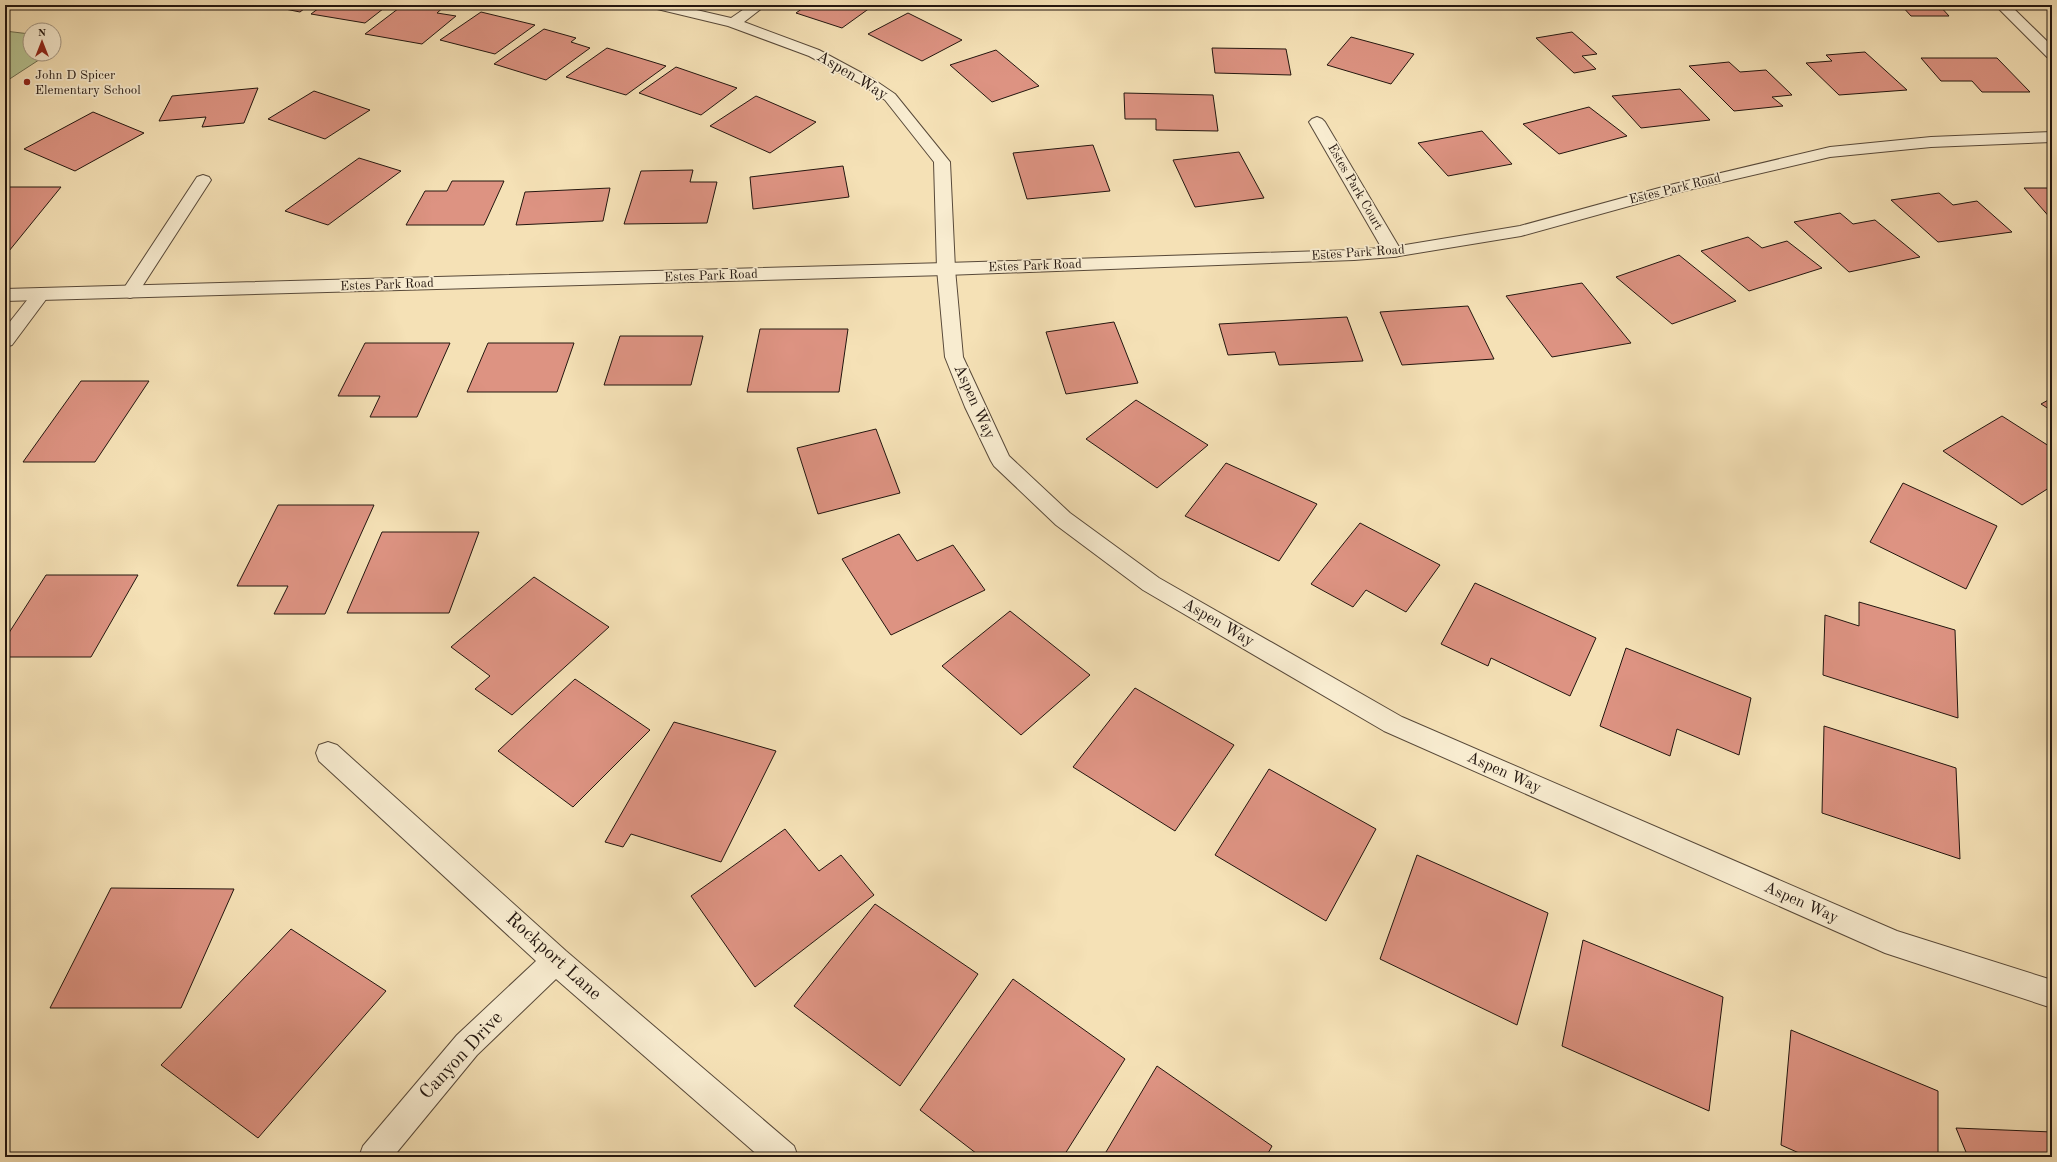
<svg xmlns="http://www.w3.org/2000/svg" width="2057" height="1162" viewBox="0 0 2057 1162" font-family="'Old Standard TT',serif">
<rect width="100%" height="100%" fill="#f5e1b6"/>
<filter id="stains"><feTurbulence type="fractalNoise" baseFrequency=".005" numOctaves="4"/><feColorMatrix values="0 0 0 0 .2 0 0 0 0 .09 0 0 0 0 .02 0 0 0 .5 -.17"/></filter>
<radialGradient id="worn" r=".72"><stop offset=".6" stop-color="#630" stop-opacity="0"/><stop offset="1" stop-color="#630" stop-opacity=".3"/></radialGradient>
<path fill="#b7c492" stroke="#6d6d50" d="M 5,31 L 30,34 L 30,54 L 48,54 L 5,82 Z"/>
<g fill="#dd9382" stroke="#23160f">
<path d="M 265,5 L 309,5 L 300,12 Z"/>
<path d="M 323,5 L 388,5 L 365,23 L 311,14 Z"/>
<path d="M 403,5 L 446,5 L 437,13 L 456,16 L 422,44 L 365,34 Z"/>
<path d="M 807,5 L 874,5 L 842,28 L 796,13 Z"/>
<path d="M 1901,5 L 1939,5 L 1949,16 L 1911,16 Z"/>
<path d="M 481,12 L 535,25 L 495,54 L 440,40 Z"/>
<path d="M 908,13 L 962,40 L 922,61 L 868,34 Z"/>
<path d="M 544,29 L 576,38 L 571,42 L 590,48 L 546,80 L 494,64 Z"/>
<path d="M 1572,32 L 1597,54 L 1582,56 L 1596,69 L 1574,73 L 1536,38 Z"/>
<path d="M 1351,37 L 1414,54 L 1391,84 L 1327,65 Z"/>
<path d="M 607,48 L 666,66 L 626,95 L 566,77 Z"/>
<path d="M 1212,48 L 1286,49 L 1291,75 L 1215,73 Z"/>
<path d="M 996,50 L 1039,86 L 992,102 L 950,65 Z"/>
<path d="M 1865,52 L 1907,90 L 1839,95 L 1806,63 L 1832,61 L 1826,55 Z"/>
<path d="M 1921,58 L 1997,58 L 2030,92 L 1982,92 L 1972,81 L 1941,81 Z"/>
<path d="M 1729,62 L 1740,72 L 1766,70 L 1792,95 L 1772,97 L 1783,106 L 1734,111 L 1689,66 Z"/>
<path d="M 676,67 L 737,88 L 701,115 L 639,93 Z"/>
<path d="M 258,88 L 244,123 L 202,127 L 206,117 L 159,121 L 172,96 Z"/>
<path d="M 1680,89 L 1710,120 L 1641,128 L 1612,96 Z"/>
<path d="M 314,91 L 370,110 L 325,139 L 268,119 Z"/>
<path d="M 1124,93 L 1213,95 L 1218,131 L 1156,130 L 1156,119 L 1125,119 Z"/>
<path d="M 756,96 L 816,122 L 770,153 L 710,126 Z"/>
<path d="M 1589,107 L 1627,136 L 1559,154 L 1523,124 Z"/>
<path d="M 93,112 L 144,133 L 75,171 L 24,149 Z"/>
<path d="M 1482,131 L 1512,164 L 1448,176 L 1418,143 Z"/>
<path d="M 1093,145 L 1110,191 L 1027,199 L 1013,153 Z"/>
<path d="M 1239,152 L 1264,198 L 1195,207 L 1173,160 Z"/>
<path d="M 359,158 L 401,171 L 328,225 L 285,211 Z"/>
<path d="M 843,166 L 849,197 L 753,209 L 750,177 Z"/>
<path d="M 693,170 L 690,182 L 717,182 L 707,223 L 624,224 L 641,171 Z"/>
<path d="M 452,181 L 504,181 L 484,225 L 406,225 L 425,191 L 447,191 Z"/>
<path d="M 5,187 L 61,187 L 9,251 L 5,251 Z"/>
<path d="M 610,188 L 603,221 L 516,225 L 525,192 Z"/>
<path d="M 2024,188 L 2052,188 L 2052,220 Z"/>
<path d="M 1939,193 L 1953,205 L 1977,201 L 2012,232 L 1938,242 L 1891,200 Z"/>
<path d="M 1840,213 L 1853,224 L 1875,220 L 1920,257 L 1849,272 L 1794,222 Z"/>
<path d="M 1748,237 L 1762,248 L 1787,241 L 1822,268 L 1749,291 L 1701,251 Z"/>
<path d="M 1679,255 L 1736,301 L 1672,324 L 1616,277 Z"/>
<path d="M 1582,283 L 1631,343 L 1552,357 L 1506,296 Z"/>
<path d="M 1468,306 L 1494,359 L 1402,365 L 1380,312 Z"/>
<path d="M 1347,317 L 1363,361 L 1279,365 L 1275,352 L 1228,355 L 1219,324 Z"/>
<path d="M 1114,322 L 1138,383 L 1066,394 L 1046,332 Z"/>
<path d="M 760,329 L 848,329 L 839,392 L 747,392 Z"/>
<path d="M 620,336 L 703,336 L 691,385 L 604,385 Z"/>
<path d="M 365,343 L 450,343 L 417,417 L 370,417 L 380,396 L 338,396 Z"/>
<path d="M 488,343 L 574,343 L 557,392 L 467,392 Z"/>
<path d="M 81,381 L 149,381 L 95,462 L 23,462 Z"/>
<path d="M 2052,398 L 2052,411 L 2041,404 Z"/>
<path d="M 1136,400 L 1208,445 L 1157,488 L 1086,439 Z"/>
<path d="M 2002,416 L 2052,448 L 2052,486 L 2022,505 L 1943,451 Z"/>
<path d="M 876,429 L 900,493 L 818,514 L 797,448 Z"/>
<path d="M 1226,463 L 1317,504 L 1279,561 L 1185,516 Z"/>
<path d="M 1903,483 L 1997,526 L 1966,589 L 1870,542 Z"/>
<path d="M 278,505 L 374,505 L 325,614 L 274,614 L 288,586 L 237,586 Z"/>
<path d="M 1360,523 L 1440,565 L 1406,612 L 1366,590 L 1353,607 L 1311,584 Z"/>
<path d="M 382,532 L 479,532 L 449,613 L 347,613 Z"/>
<path d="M 899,534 L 917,561 L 953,545 L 985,590 L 891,635 L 842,559 Z"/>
<path d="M 46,575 L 138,575 L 91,657 L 5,657 L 5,639 Z"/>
<path d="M 534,577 L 609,627 L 512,715 L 475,689 L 490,676 L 451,647 Z"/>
<path d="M 1475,583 L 1596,638 L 1570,696 L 1491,658 L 1488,666 L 1441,644 Z"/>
<path d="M 1859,602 L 1955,630 L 1958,718 L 1823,675 L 1825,615 L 1859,626 Z"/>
<path d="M 1010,611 L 1090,675 L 1021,735 L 942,666 Z"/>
<path d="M 1626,648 L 1751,698 L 1739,755 L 1677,729 L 1670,756 L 1600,726 Z"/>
<path d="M 575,679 L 650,730 L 573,807 L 498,751 Z"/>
<path d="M 1135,688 L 1234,745 L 1175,831 L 1073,767 Z"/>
<path d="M 674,722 L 776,751 L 721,862 L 631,834 L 623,847 L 605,842 Z"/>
<path d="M 1824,726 L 1956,768 L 1960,859 L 1822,813 Z"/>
<path d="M 1269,769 L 1376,829 L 1326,921 L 1215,855 Z"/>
<path d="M 785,829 L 819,871 L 841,855 L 874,895 L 755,987 L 691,896 Z"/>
<path d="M 1417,855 L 1548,913 L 1517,1025 L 1380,959 Z"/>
<path d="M 111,888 L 234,889 L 181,1008 L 50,1008 Z"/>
<path d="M 875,904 L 978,974 L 900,1086 L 794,1006 Z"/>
<path d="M 291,929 L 386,991 L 258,1138 L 161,1065 Z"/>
<path d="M 1583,940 L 1723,997 L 1709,1111 L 1562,1046 Z"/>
<path d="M 1013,979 L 1125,1059 L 1063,1157 L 981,1157 L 920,1110 Z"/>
<path d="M 1791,1030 L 1938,1091 L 1938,1157 L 1808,1157 L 1781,1145 Z"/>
<path d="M 1157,1066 L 1272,1146 L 1266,1157 L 1103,1157 Z"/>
<path d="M 1956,1128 L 2052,1132 L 2052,1157 L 1968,1157 Z"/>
</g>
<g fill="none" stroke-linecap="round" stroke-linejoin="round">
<defs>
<path id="service" d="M 203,175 L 209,177 L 211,180 L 136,296 L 130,298 L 124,296 L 121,292 L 124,288 L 197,177 Z"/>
<g id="minor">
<path d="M 651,5 L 675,5 L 731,18 L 750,5 L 766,5 L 744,22 L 819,50 L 873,79 L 895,94 L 950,162 L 955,269 L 963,357 L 1009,456 L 1070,513 L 1159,578 L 1402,717 L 1897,931 L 2052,980 L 2052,1008 L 1885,953 L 1384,731 L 1143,590 L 1056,525 L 994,466 L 991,461 L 965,407 L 945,357 L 937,269 L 934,162 L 885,100 L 863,85 L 809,56 L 728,26 L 653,8 Z"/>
<path d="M 1995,5 L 2010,5 L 2052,46 L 2052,58 L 2047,57 Z"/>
<path d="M 1317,117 L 1322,119 L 1325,122 L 1402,252 L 1399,256 L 1393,257 L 1387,256 L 1384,252 L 1309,122 L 1312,119 Z"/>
<path d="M 41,288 L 47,290 L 50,294 L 12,345 L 5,347 L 5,328 L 35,290 Z"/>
<path d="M 328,742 L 337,745 L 566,951 L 794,1146 L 798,1157 L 760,1157 L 556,979 L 477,1055 L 393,1157 L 359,1157 L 363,1146 L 457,1035 L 536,961 L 319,761 L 316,753 L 319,745 Z"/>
</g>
<path id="tertiary" d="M 2052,132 L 2052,142 L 1931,147 L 1830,157 L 1680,192 L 1521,236 L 1393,257 L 1354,260 L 946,275 L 5,301 L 5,289 L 946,263 L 1354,250 L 1393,247 L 1520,226 L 1670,185 L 1830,147 L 1931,137 Z"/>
</defs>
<use href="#service" stroke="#584939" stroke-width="2"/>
<use href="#minor" stroke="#584939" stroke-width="2"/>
<use href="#tertiary" stroke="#584939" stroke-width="2"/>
<use href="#service" fill="#f8ecd0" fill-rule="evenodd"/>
<use href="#minor" fill="#f8ecd0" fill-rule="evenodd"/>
<use href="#tertiary" fill="#f8ecd0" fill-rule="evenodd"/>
</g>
<circle fill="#8f2418" stroke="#f8ecd0" stroke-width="1.5" cx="27" cy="82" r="4"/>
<g text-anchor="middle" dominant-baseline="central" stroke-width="3.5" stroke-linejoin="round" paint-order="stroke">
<g font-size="13" fill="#23160f" stroke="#f8ecd0" text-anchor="start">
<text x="35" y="75">John D Spicer<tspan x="35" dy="15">Elementary School</tspan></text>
</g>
<g font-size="13" fill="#23160f" stroke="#f8ecd0">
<text transform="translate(1355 187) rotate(60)">Estes Park Court</text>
<text transform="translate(1675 189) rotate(-14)">Estes Park Road</text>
<text transform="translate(1358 253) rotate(-4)">Estes Park Road</text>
<text transform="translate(1035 266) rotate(-2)">Estes Park Road</text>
<text transform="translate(711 276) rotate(-2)">Estes Park Road</text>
<text transform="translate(387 285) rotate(-2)">Estes Park Road</text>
</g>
<g font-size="16" fill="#23160f" stroke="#f8ecd0">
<text transform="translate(852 76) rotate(31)">Aspen Way</text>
<text transform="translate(974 402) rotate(66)">Aspen Way</text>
<text transform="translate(1218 623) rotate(30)">Aspen Way</text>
<text transform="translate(1504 773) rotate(24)">Aspen Way</text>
<text transform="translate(1801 903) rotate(24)">Aspen Way</text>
</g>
<g font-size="19" fill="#23160f" stroke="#f8ecd0">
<text transform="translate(553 957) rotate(42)">Rockport Lane</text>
<text transform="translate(462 1056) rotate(-47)">Canyon Drive</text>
</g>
</g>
<rect width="2057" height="1162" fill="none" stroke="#f5e1b6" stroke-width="20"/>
<rect x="6" y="6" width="2045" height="1150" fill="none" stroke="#23160f" stroke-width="2"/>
<rect x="10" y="10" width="2037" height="1142" fill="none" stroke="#23160f"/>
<g transform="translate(42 42)"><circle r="19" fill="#f8ecd0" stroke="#a39683"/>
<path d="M0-3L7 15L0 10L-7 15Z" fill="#8f2418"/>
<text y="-6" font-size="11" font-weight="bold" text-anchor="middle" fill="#23160f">N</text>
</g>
<rect width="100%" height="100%" filter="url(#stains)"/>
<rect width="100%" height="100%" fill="url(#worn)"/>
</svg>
